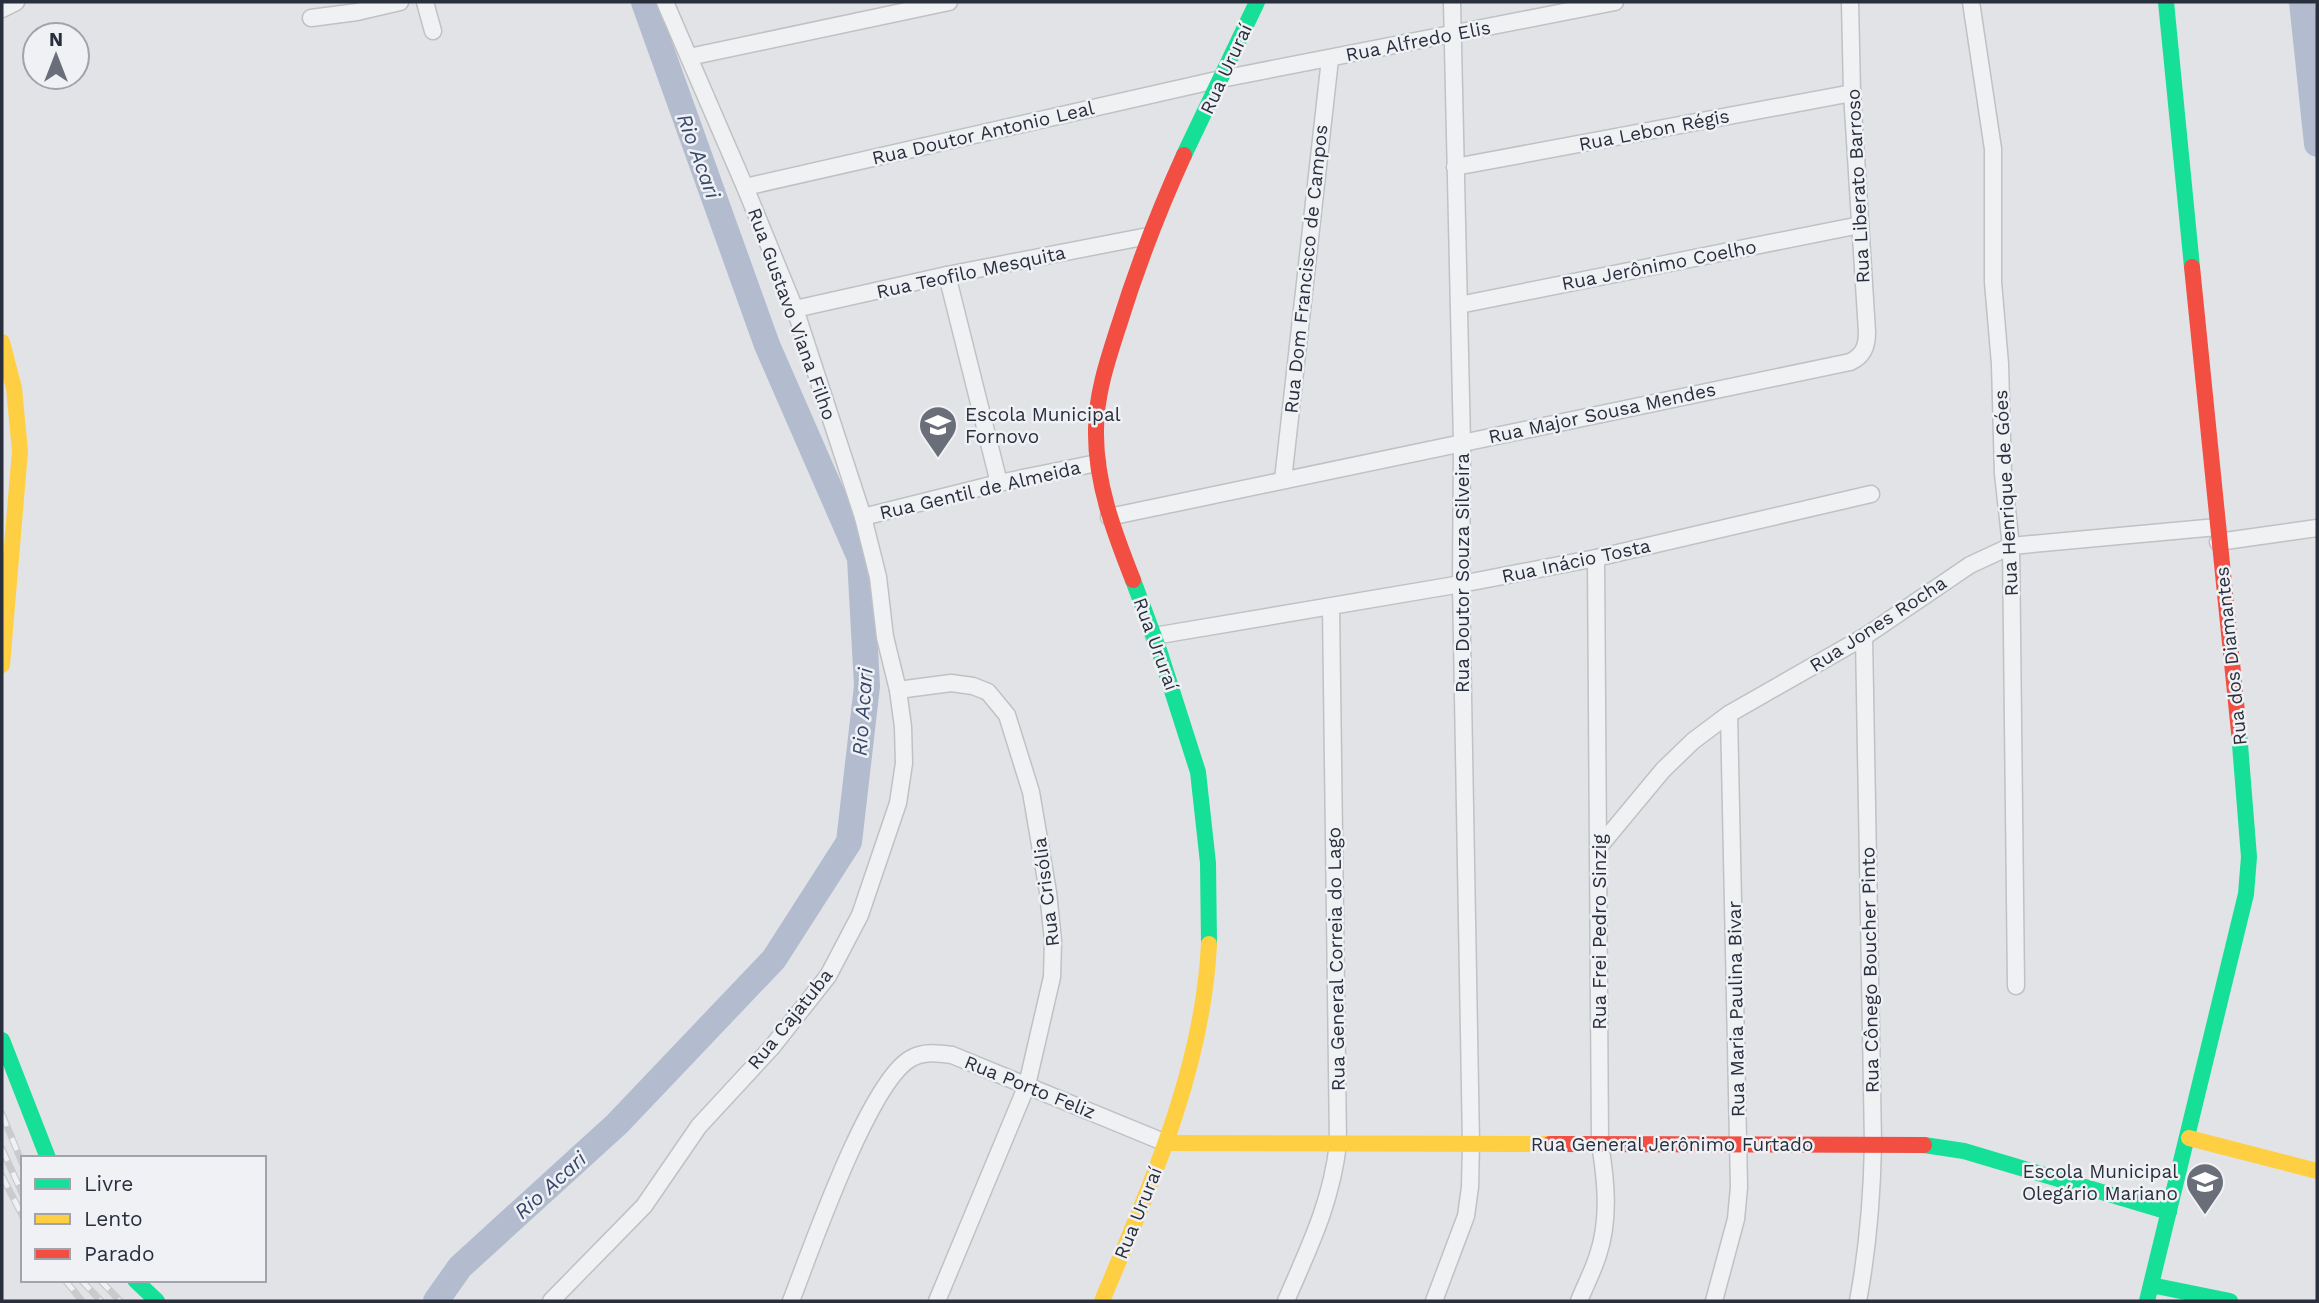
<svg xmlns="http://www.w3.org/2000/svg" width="2319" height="1303" viewBox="0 0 2319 1303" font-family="'Work Sans',sans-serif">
<rect width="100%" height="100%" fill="#e1e3e6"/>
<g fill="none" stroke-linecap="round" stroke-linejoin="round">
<g stroke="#b2bcce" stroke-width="26">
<path d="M 2302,2 L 2317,144"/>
<path d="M 436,1301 L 460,1267 L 617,1124 L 774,959 L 849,842 L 867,686 L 860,558 L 767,345 L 644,2"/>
</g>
<defs>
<g id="street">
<path d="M 425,2 L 433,31"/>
<path d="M 1971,2 L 1993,149 L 1993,282 L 2000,364 L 2003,474 L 2011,546 L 2016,986"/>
<path d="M 2,9 L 16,2"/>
<path d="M 311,18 L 357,12 L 400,2"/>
<path d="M 689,57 L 949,2"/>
<path d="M 1455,167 L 1852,93"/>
<path d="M 745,187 L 1221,79 L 1615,2"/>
<path d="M 947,275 L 999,483"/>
<path d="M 1459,305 L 1860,225"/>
<path d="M 795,309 L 947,275 L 1148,236"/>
<path d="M 1283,480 L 1330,59"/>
<path d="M 863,517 L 999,483 L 1097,463"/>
<path d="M 1109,517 L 1850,362 C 1863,356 1867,347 1867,332 L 1852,93 L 1850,2"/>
<path d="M 2218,542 L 2317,528"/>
<path d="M 1154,636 L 1461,584 L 1596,558 L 1871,494"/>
<path d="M 898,690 L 951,683 L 973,686 L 988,692 L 1007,715 L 1031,792 L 1048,892 L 1053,941 L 1052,977 L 1027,1085 L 937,1301"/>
<path d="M 1599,847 L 1663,770 L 1693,741 L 1729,714 L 1864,637 L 1970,565 L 2011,546 L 2217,527"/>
<path d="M 551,1301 L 644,1206 L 699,1126 L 772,1047 L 828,976 L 860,915 L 898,803 L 904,763 L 903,727 L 898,690 L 885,637 L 878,577 L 863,517 L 795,309 L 745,187 L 665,2"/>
<path d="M 791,1301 C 811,1250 868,1084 910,1059 C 923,1051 938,1053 952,1055 L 1166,1143"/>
<path d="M 1286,1301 C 1309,1247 1331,1204 1338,1144 L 1331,607"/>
<path d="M 1434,1301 L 1466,1216 L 1470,1187 L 1471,1144 L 1461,584 L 1462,443 L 1452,2"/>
<path d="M 1579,1301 C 1585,1286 1593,1271 1598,1255 C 1610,1219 1606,1180 1600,1144 L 1596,558"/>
<path d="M 1714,1301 L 1736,1219 L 1739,1187 L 1729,714"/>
<path d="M 1858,1301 C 1868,1248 1872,1198 1873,1144 L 1864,637"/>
</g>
</defs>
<use href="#street" stroke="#c0c1c4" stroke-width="19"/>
<use href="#street" stroke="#f0f1f3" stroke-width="16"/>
<g stroke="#16e098" stroke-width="16">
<path d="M 2166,2 L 2192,267"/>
<path d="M 1184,155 L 1257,2"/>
<path d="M 1133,580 L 1159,650 L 1198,772 L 1208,863 L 1209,944"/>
<path d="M 2,1040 L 48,1158"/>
<path d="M 1924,1145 L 1964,1151 L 2169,1212"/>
<path d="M 135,1280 L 157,1301"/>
<path d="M 2151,1285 L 2230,1301"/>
<path d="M 2147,1301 L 2246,894 L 2249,857 L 2239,732"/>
</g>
<g stroke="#ffcf43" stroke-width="16">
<path d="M 2,342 L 14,388 L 20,451 L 2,665"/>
<path d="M 2189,1138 L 2317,1171"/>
<path d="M 1166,1143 L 1550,1144"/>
<path d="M 1102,1301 C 1150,1186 1203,1070 1209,944"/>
</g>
<g stroke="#f24e42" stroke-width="16">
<path d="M 2192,267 L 2239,732"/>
<path d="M 1133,580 C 1114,532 1095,482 1096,430 C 1096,394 1108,359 1119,325 C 1137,267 1159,210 1184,155"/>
<path d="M 1550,1144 L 1924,1145"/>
</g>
<defs>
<g id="rail">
<path d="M 2,1114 L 23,1165"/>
<path d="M 2,1149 L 23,1195"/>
<path d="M 2,1176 L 23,1217"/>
<path d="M 65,1280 L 82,1301"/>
<path d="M 81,1280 L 101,1301"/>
<path d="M 100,1280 L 120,1301"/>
</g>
</defs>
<use href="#rail" stroke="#cacbcd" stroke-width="7"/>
<use href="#rail" stroke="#eff1f5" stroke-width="4.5" stroke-dasharray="13" stroke-linecap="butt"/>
</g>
<defs>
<symbol id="school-pin" viewBox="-11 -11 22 30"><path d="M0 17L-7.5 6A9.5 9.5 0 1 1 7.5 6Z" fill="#6a6e78" stroke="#eff1f5"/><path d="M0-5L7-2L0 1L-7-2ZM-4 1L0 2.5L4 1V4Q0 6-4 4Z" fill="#fff"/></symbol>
</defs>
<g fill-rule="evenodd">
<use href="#school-pin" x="916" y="403" width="44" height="60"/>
<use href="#school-pin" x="2183" y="1160" width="44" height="60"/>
</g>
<g text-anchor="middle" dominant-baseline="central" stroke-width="5" stroke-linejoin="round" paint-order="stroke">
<g font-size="19" fill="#2a2f3d" stroke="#eff1f5">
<text transform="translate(1418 41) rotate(-11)">Rua Alfredo Elis</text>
<text transform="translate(1226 69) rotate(-65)">Rua Ururaí</text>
<text transform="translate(1654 130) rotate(-11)">Rua Lebon Régis</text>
<text transform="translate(983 133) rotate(-13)">Rua Doutor Antonio Leal</text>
<text transform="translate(1858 186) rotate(-93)">Rua Liberato Barroso</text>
<text transform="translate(1659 265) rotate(-11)">Rua Jerônimo Coelho</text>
<text transform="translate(1306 269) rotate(-84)">Rua Dom Francisco de Campos</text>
<text transform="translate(971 272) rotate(-12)">Rua Teofilo Mesquita</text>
<text transform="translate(792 314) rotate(70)">Rua Gustavo Viana Filho</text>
<text transform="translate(1602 413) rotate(-12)">Rua Major Sousa Mendes</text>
<text transform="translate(980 490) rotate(-13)">Rua Gentil de Almeida</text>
<text transform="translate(2006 493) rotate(-93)">Rua Henrique de Góes</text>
<text transform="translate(1576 561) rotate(-12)">Rua Inácio Tosta</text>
<text transform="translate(1462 573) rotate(-90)">Rua Doutor Souza Silveira</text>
<text transform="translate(1878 624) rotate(-33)">Rua Jones Rocha</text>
<text transform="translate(1156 644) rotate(70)">Rua Ururaí</text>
<text transform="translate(2231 656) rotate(-96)">Rua dos Diamantes</text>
<text transform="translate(1046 892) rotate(-97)">Rua Crisólia</text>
<text transform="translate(1599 932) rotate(-90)">Rua Frei Pedro Sinzig</text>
<text transform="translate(1336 959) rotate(-91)">Rua General Correia do Lago</text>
<text transform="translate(1870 970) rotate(-91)">Rua Cônego Boucher Pinto</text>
<text transform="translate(1736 1009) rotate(-91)">Rua Maria Paulina Bivar</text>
<text transform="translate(790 1019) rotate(-51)">Rua Cajatuba</text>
<text transform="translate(1030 1087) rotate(22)">Rua Porto Feliz</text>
<text x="1672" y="1144">Rua General Jerônimo Furtado</text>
<text transform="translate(1138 1213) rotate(-68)">Rua Ururaí</text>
</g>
<g font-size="19" fill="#2a2f3d" stroke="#eff1f5" text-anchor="start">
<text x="965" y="414">Escola Municipal<tspan x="965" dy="22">Fornovo</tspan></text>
<text x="2178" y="1171" text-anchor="end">Escola Municipal<tspan x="2178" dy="22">Olegário Mariano</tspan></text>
</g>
<g font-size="21" font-style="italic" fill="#39496c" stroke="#eff1f5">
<text transform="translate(699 156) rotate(70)">Rio Acari</text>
<text transform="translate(862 712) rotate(-86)">Rio Acari</text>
<text transform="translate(550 1185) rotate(-42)">Rio Acari</text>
</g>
</g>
<rect width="2319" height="1303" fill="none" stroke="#2a2f3d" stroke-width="7"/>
<rect x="21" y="1156" width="245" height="126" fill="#eff1f5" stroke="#a0a3ab" stroke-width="2"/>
<rect x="35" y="1179" width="35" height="10" fill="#16e098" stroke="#a0a3ab" stroke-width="2"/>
<text x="84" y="1191" font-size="21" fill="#2a2f3d">Livre</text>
<rect x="35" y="1214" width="35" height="10" fill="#ffcf43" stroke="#a0a3ab" stroke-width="2"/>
<text x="84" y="1226" font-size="21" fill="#2a2f3d">Lento</text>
<rect x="35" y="1249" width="35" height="10" fill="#f24e42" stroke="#a0a3ab" stroke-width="2"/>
<text x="84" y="1261" font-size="21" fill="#2a2f3d">Parado</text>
<g transform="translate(56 56)"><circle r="33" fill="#eff1f5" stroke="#a0a3ab" stroke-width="2"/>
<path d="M0-5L12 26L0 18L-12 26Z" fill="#6a6e78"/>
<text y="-10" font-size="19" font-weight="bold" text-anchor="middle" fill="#2a2f3d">N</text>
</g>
</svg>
